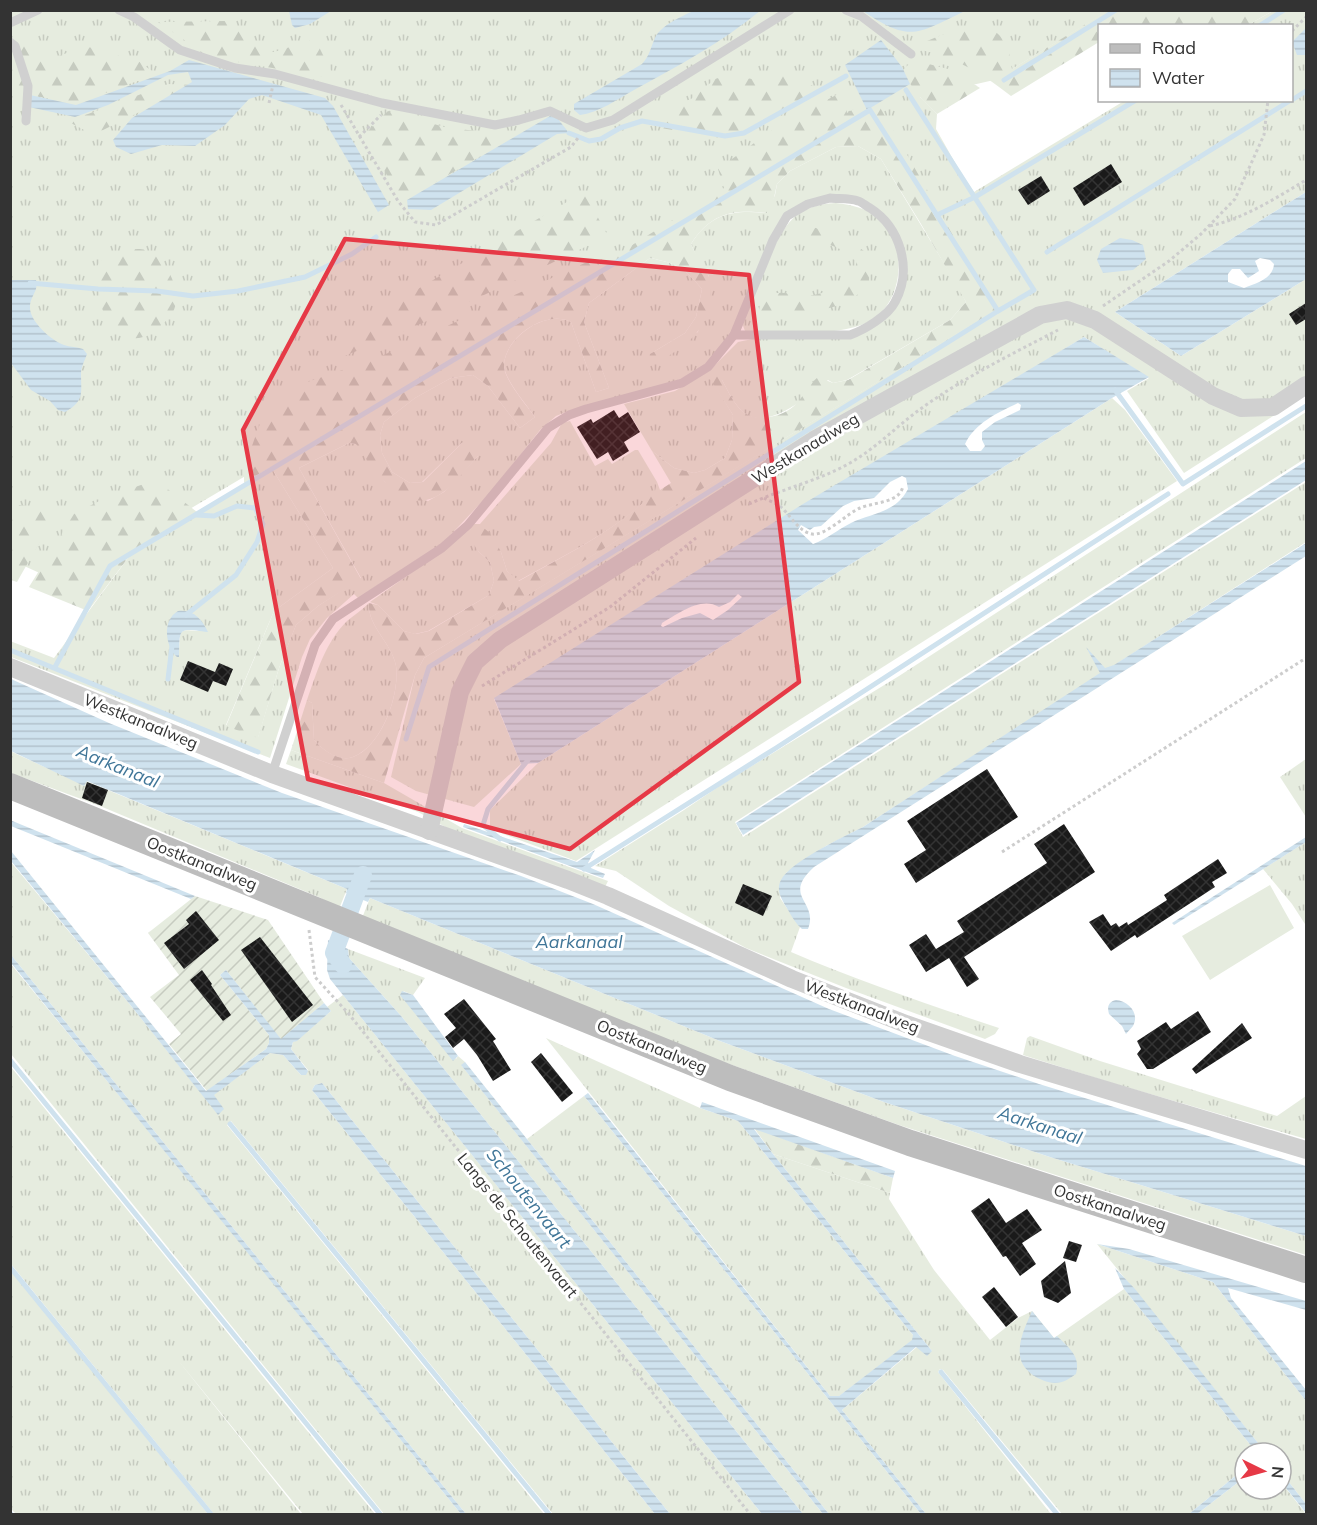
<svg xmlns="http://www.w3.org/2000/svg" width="1317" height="1525" viewBox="0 0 1317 1525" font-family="Mulish,sans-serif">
<defs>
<pattern id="grass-tufts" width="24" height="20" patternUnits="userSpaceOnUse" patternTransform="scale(1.5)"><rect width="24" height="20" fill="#e6ecdf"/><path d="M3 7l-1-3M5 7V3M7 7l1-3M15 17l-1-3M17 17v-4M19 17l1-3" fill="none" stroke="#c6cbc0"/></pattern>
<pattern id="forest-firs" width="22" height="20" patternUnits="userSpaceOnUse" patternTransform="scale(1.5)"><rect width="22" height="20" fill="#e6ecdf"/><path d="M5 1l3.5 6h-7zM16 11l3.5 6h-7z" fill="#c6cbc0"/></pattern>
<pattern id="garden-furrows" width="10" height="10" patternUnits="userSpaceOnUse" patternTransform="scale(1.5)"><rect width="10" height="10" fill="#e6ecdf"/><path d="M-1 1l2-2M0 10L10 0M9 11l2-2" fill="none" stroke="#c6cbc0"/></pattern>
<pattern id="water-rules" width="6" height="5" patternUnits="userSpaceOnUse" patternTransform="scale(1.5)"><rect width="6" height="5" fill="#cfe2ee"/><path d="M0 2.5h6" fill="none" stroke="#b2c2cd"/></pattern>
<pattern id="building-cross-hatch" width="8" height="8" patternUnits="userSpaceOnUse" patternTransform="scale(1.5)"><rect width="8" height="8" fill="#1a1a1a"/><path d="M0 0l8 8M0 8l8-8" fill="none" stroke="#333"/></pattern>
</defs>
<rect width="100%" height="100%" fill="#fff"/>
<g fill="url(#grass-tufts)" fill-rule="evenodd">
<path d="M 11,11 L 1108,11 L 994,80 L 920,97 L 937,114 L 936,129 L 962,175 L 974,192 L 1124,101 L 1292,100 L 1292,26 L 1248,25 L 1273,11 L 1306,11 L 1306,192 L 1115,312 L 1181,356 L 1306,279 L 1306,395 L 1184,473 L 1127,391 L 1149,378 L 1084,337 L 494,699 L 521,764 L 474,807 L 416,791 L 391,777 L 415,675 L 424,658 L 995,310 L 879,107 L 860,111 L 119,551 L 88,595 L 11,560 Z"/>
<path d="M 858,146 L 881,159 L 959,288 L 966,302 L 950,320 L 847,380 L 833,383 L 828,380 C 808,396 763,437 739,408 C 732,400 727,389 722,380 L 711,379 L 733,415 L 732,440 L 725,458 L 705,470 L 694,473 L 674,468 L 652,451 L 624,404 L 675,391 L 709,371 L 738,342 L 757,338 L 820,339 L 874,327 L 904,284 L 900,239 L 856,198 L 794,208 C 782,228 767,247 758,267 C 746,291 736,332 719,351 C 685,390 619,398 571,410 L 556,416 L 540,430 L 491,492 L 444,542 L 358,598 L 354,594 L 327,618 L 310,639 L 302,657 L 270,758 L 11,657 L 10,641 L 54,658 L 131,554 L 271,467 L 333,568 L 274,611 L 226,725 L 258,737 L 279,668 L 296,625 L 318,606 L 361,578 L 299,468 L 349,443 L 357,444 L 385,482 L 428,501 L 444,492 L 478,456 L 462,443 L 422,482 L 410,483 L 392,472 L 382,453 L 380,435 L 384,422 L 415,398 L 451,378 L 473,375 L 488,386 L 520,428 L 535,417 C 527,405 503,378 504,364 C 506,337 546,309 571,322 L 596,392 L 609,388 L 584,322 L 589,303 L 650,258 C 679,264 683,267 702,289 L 696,317 L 685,333 L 650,354 L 698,332 L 709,276 L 697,258 L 691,244 C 711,213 732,210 767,213 L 775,195 L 777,184 L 790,171 L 836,147 ZM 173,615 L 207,631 C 178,631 180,623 179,656 Z"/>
<path d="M 836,203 C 852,205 866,208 879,218 C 909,244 904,305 868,322 C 836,338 781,331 745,331 L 742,323 C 750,304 758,286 766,267 C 781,230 791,205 836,203 Z"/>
<path d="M 1112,398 L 1125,410 L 1177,481 L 576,861 L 490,829 L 490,810 L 538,763 Z"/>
<path d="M 1306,412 L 1306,458 L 735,822 L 743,837 L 1306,482 L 1306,542 L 863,827 L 826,846 L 786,873 L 780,898 L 800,927 L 791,952 C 859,981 929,1005 999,1028 L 995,1034 L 985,1039 L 846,988 L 746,948 L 669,906 L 616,871 L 595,866 L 684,810 L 724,783 L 899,676 Z"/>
<path d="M 570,421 L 595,466 L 608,459 L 612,464 L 635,450 L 638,450 L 657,482 L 656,491 C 618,530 565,555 518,581 L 507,571 L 501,552 L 474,524 L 480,524 L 551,443 L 562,423 Z"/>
<path d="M 470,528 L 478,551 L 490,562 L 494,581 L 489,595 L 428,631 L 415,634 L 404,631 L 378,605 L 370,602 L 451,545 Z"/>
<path d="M 369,603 C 367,626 392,643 396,666 C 400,694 382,746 353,757 C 338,762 324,751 314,740 L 312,703 L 307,700 C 317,672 325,643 347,621 C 354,615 362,610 369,603 Z"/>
<path d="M 291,750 L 384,783 L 462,828 L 608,881 L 605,887 L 460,835 L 418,812 L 286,764 Z"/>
<path d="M 10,751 L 84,785 L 86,781 L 347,889 L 339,909 L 321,898 L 100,806 L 11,773 Z"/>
<path d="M 1306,759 L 1306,817 L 1280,777 Z"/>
<path d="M 1306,842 L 1306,923 L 1305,924 L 1292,904 L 1263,869 Z"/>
<path d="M 10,861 L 132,1007 L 218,1114 L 213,1095 L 270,1053 L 283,1055 L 301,1075 L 308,1070 L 291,1049 L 293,1042 L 297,1040 L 331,1011 L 327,1007 L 343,995 L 762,1514 L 670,1514 L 322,1083 L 315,1085 L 312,1090 L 655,1514 L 553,1514 L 231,1121 L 227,1125 L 544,1514 L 466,1514 L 11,955 Z"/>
<path d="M 370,898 L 720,1041 L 884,1102 L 1050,1157 L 1306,1236 L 1306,1255 L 899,1125 L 699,1053 L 362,918 Z"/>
<path d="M 348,949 L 425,978 L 413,995 L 403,991 L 456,1059 L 458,1056 L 465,1062 L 462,1066 L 823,1514 L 803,1514 L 402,1017 L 349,958 Z"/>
<path d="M 10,963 L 258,1264 L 461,1514 L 384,1514 L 11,1054 Z"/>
<path d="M 1030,1036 L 1100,1061 L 1277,1116 L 1306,1096 L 1306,1139 L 1112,1083 L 1023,1055 L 1027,1038 Z"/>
<path d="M 546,1038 L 700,1108 L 738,1121 L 913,1335 L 913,1340 L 838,1397 L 830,1396 Z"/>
<path d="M 10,1067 L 11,1067 L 375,1514 L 303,1514 L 177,1359 L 301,1514 L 214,1514 L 11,1264 Z"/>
<path d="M 584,1096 L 921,1514 L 829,1514 L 527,1139 Z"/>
<path d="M 773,1154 L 890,1193 L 889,1199 L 934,1270 L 990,1340 L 1018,1318 L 1032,1311 L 1054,1338 L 1124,1289 L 1257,1453 L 1245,1453 L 1245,1468 L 1189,1514 L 1062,1514 L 943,1370 L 940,1369 L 938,1372 L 1051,1514 L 926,1514 L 842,1410 L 917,1347 L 932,1351 Z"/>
<path d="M 1097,1244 L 1213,1282 L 1306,1401 L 1306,1504 L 1281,1472 L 1281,1453 L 1266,1453 Z"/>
<path d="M 11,1270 L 208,1514 L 16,1514 L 10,1508 Z"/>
<path d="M 1245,1477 L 1245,1489 L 1281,1489 L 1281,1482 L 1306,1514 L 1197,1514 Z"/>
</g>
<g fill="url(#forest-firs)">
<path d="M 1107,11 L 1273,11 L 1248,25 L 1129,24 L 1100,26 L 1099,42 L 1011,96 C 979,71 958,59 918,49 L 918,45 C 945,34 989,9 1007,46 C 1010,52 1010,62 1012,69 Z"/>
<path d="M 225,21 L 247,33 L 265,50 L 274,52 L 315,39 L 335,79 L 209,57 L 158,22 Z"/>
<path d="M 10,38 L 21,42 L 31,51 L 56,57 L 83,47 L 102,48 L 119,56 L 137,60 L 156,74 L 76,104 L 11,91 Z"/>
<path d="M 913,60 L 952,70 L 980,88 L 937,114 C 921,99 912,90 903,70 Z"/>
<path d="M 786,74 L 797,77 L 820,90 L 747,131 L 726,139 L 661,128 L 668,111 L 674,105 L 691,99 L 715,79 L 728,75 L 752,79 L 772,78 Z"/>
<path d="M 168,84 L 194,85 L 101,131 L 86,131 L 69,122 L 69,117 L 75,118 L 88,114 Z"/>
<path d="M 838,94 L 844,95 L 847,113 L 863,103 L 867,110 L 878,104 L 996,310 L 424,658 L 415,675 L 384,783 L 291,750 L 307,700 L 312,703 L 314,740 C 324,751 339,762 353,757 C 382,746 400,694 396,666 C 392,643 367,626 369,603 L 378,605 L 404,631 L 416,634 L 429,631 L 489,595 L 494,581 L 490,562 L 478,551 L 471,540 L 470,528 L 474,524 L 485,529 L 492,535 L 501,552 L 507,571 L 519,581 C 565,555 618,530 655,491 L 657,482 L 660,490 L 671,483 L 652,451 L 674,468 L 694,473 L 705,470 L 725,458 L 732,440 L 733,415 L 710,379 L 717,376 L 722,380 C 727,389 732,400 739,408 C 752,424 780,418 794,406 C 803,398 808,385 818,377 L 833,383 L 848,380 L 950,320 L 966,302 L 921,224 L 881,159 L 858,146 L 836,147 L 790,171 L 777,184 L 772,207 L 767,213 C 732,209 711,213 691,244 C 695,255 706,268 709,277 C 714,293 708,318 698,331 C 690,343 673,352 662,361 L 654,362 L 649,360 L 650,354 L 685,333 L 696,317 L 702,289 C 683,267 679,264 650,258 L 589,303 L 584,322 L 609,388 L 596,392 L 571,322 C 546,309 505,337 504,365 C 503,378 527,406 535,417 L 520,428 L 488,386 L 473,375 L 451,378 L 415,398 L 384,422 L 380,435 L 382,453 L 392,472 L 410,483 L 423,482 L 462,443 L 469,440 L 479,448 L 478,456 C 467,467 456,484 442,493 C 405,519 375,472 356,444 L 349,443 L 299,468 L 361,579 L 318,606 L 296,625 L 279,668 L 258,738 L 226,726 L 274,611 L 333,568 L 271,467 L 244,483 L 244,468 L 261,421 L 290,388 L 377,358 L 587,262 L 600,265 L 724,188 L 718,169 L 778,126 Z"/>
<path d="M 388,111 L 448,128 L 517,135 L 407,199 L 408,207 L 404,207 L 365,134 Z"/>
<path d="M 584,192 L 608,236 C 510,283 413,330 312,369 L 416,290 Z"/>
<path d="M 801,223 C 827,232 852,238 872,258 C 875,316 799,314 759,311 L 761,297 C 767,296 774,293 779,293 C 788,292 798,297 807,296 C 821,295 875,280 853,258 C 836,241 809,243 791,230 Z"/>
<path d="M 122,250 C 129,250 139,248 145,250 C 168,258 187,298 169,318 C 161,326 150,336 139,338 C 123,340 106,322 102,308 C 100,302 100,296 99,290 C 97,282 93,271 99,263 C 104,256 114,253 122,250 Z"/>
<path d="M 156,480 L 197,512 L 131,554 L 88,611 L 29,587 L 74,514 L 111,495 Z"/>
<path d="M 11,504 L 27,506 L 56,513 L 17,582 L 11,580 Z"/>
<path d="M 754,1128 L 893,1178 L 890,1193 L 773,1154 Z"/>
</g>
<path fill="url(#garden-furrows)" d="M 195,896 L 268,920 L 324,1003 L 281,1040 L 226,970 L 220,975 L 269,1035 L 269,1043 L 266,1049 L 207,1091 L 169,1044 L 181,1034 L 150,997 L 179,975 L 148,933 Z"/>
<path fill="#e6ecdf" d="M 1270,885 L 1294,928 L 1210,980 L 1182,936 Z"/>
<g fill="url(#water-rules)" fill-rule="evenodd">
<path d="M 289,11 L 289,10 L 331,11 L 310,24 L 295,28 L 292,25 Z"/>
<path d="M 693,11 L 760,11 C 721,43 678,66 634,90 C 618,99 598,113 580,115 L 574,110 L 574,104 L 642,64 C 650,55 650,49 655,38 C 661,25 681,17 693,11 Z"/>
<path d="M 863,11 L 965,11 C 917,34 910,43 863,11 Z"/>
<path d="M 1306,28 L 1306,55 L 1297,55 L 1292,42 Z"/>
<path d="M 881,40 L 902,67 L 910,84 L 867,110 L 845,65 Z"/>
<path d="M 189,60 L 325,98 L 333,106 L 389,205 L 378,212 L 321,115 L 262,95 L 249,99 L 225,125 L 195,146 L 162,145 L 131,154 L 116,147 L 113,140 L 132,118 L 192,82 L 188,72 L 168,75 L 108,105 L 75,117 L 29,107 L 30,95 L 76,105 L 170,71 Z"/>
<path d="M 550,116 L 558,119 L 569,133 L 557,134 L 431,210 L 408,209 L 407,200 Z"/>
<path d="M 1306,192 L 1306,279 L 1181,356 L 1115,312 ZM 1260,258 L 1270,260 L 1274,264 C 1273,279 1256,283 1244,288 L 1228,282 L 1228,274 L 1232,269 L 1240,269 L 1248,278 L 1259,271 L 1255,261 Z"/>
<path d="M 1120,238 L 1132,240 L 1143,245 L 1146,259 L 1133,270 L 1103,273 L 1097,260 L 1101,249 Z"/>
<path d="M 11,280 L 36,280 C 39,291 30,296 30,307 C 29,321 52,341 64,345 C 70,347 77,347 83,349 L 87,354 C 85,360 81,367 81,373 C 81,393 85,401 65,412 L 58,410 L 50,401 L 31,390 L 11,363 Z"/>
<path d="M 1084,337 L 1149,377 L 1112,398 L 538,763 L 521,764 L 494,698 L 803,504 ZM 1018,403 L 1021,405 L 1020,410 L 995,422 L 982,432 L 982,440 L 985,446 L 981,451 L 970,451 L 965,444 C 975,423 997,413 1018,403 ZM 902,476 L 906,478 L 908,489 C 896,513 871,513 851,523 C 837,530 827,539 813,544 L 798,530 L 801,525 L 810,530 L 814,527 L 821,526 L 843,506 L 854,501 L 874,498 L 890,482 ZM 738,594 L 742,597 L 728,610 L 713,620 L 700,613 L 682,618 L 663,627 L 661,626 L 662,623 C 678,614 701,596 719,607 L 730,602 Z"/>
<path d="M 1306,461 L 1306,480 L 743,835 L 736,823 Z"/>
<path d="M 1306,543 L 1306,556 L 814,867 C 781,897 819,901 808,929 L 802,929 C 796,924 792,917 788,910 C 783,901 775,891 781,880 C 790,862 843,837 863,827 L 1100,673 L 1086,647 L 1105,668 L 1114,665 Z"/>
<path d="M 178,611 C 193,609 202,619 208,632 C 177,628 180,627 179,657 L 177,657 C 165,646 162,620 178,611 Z"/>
<path d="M 11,679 L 109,723 L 282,793 L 521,876 L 593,904 L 829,1009 L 955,1056 L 1039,1084 L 1306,1166 L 1306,1236 L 1050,1157 L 884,1102 L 720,1041 L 370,898 L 368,902 L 346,893 L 347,889 L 87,781 L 84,786 L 11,751 Z"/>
<path d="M 10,820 L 195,896 L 191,899 L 11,826 Z"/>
<path d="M 464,824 L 577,862 L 595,850 L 588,863 L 591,868 L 605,874 L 603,878 L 463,827 Z"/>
<path d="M 1306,837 L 1306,842 L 1174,925 L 1172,923 Z"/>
<path d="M 11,851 L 206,1091 L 266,1049 L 269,1043 L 269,1035 L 220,975 L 226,970 L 281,1039 L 324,1003 L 331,1011 L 297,1041 L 293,1042 L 291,1049 L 308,1071 L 306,1075 L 301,1075 L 283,1055 L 270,1053 L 214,1095 L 224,1109 L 218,1115 L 132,1007 L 11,861 Z"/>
<path d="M 328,940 L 348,949 L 349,958 L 402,1017 L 803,1514 L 762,1514 L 330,979 L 327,970 Z"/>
<path d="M 11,955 L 466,1514 L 461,1514 C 312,1330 160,1147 11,963 Z"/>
<path d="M 402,991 L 413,995 L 458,1056 L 453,1061 L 400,995 Z"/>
<path d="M 1116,1000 C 1128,1001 1140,1013 1133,1026 C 1131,1029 1128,1031 1126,1034 L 1122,1026 L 1109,1014 C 1107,1007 1108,1002 1116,1000 Z"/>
<path d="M 465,1062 L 829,1514 L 823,1514 L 461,1065 Z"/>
<path d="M 322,1083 L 670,1514 L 655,1514 L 312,1090 L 315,1085 Z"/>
<path d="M 588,1093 L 830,1396 L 839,1396 L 912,1340 L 913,1335 L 738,1121 L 700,1108 L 702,1102 L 895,1171 L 893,1178 L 754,1129 L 773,1154 L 932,1351 L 927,1356 L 916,1347 L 842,1410 L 926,1514 L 921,1514 L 584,1096 Z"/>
<path d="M 1097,1244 L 1129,1249 L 1306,1301 L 1306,1310 L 1228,1288 L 1231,1298 L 1306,1390 L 1306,1401 L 1213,1282 Z"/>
<path d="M 1115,1268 L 1135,1289 L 1266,1453 L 1257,1453 L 1124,1289 Z"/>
<path d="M 1032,1311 L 1054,1338 L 1057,1336 C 1069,1348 1081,1356 1076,1374 C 1069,1379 1063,1383 1055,1383 C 1040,1382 1022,1371 1020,1356 C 1018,1340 1026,1325 1032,1311 Z"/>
<path d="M 1245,1468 L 1245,1477 L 1197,1514 L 1189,1514 Z"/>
<path d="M 1281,1472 L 1306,1504 L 1306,1513 L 1281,1482 Z"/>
</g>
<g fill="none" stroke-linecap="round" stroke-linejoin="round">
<g stroke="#cfe2ee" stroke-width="5">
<path d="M 1259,26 L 1284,10"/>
<path d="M 1004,80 L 1116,10"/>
<path d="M 906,90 L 1034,290 L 998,311"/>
<path d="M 1292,100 L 1306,91"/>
<path d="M 569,133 L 589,141 L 601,139 L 620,128 L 642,121 L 725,136 L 744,133 L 846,76"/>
<path d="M 937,215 L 975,197 L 1136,100"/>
<path d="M 1047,252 L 1291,100"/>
<path d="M 30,283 L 98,289 L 157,291 L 193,296 L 238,291 L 305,277 L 352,254 L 376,237"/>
<path d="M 1115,390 L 1183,484 L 1306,406"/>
<path d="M 186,615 L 236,575 L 257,542 L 263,524 L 255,508 L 237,506 L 214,516 L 196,515"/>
<path d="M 10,650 L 258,752"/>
<path d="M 55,667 L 110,566 L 870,110 L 998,311 L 429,667 L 406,739"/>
<path d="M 168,679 L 172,646"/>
<path d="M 500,839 L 483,825 L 488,809 L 528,760"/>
<path d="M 584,869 L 776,748 L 1168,494"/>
<path d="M 10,1060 L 380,1514"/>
<path d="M 230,1124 L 549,1514"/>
<path d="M 10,1267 L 211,1514"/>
<path d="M 941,1372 L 1057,1514"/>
<path d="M 10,1514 L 11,1514"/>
</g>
<path stroke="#cfe2ee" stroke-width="18" d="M 343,965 L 334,953 L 363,875"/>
</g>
<g fill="url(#building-cross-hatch)">
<path d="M 1111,164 L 1122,182 L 1084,206 L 1073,188 Z"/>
<path d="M 1041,176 L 1050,191 L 1028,205 L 1018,190 Z"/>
<path d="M 1306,303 L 1306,319 L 1296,325 L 1289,314 Z"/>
<path d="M 614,410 L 619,418 L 628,412 L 640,432 L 624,442 L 629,451 L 613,461 L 608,452 L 597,459 L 577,427 L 591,419 L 593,423 Z"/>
<path d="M 188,661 L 215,672 L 219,663 L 233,669 L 226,686 L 213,681 L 208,692 L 180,680 Z"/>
<path d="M 987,769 L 1018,817 L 916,883 L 904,864 L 926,850 L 907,821 Z"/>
<path d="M 87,782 L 108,790 L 102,806 L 82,798 Z"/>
<path d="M 1064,824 L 1095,872 L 964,957 L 979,979 L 967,987 L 949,958 L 926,972 L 909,945 L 926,934 L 936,949 L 964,932 L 957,921 L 1047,863 L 1034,844 Z"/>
<path d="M 1218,859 L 1227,873 L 1212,882 L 1215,887 L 1137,938 L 1135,935 L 1111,951 L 1089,922 L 1103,914 L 1111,926 L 1116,923 L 1119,927 L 1127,922 L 1128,925 L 1167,900 L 1164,895 Z"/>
<path d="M 743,884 L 772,896 L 763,916 L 735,903 Z"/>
<path d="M 196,911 L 219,940 L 184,969 L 164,943 L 189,924 L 186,920 Z"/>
<path d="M 260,937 L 313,1005 L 292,1022 L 241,950 Z"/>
<path d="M 202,970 L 212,984 L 211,985 L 231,1015 L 223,1021 L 190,980 Z"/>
<path d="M 464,999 L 496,1039 L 493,1041 L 511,1070 L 493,1081 L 477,1055 L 464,1039 L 453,1048 L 445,1037 L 456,1028 L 444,1014 Z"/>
<path d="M 1198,1011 L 1211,1032 L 1153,1069 L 1147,1069 L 1137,1054 L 1141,1049 L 1137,1041 L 1166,1022 L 1171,1029 Z"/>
<path d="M 1242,1023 L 1252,1038 L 1196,1074 L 1192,1069 Z"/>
<path d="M 541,1053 L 573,1093 L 562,1102 L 531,1062 Z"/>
<path d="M 989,1198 L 1006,1223 L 1027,1209 L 1042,1230 L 1022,1243 L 1036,1264 L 1020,1276 L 1006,1256 L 1003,1257 L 971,1211 Z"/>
<path d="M 1069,1241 L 1082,1245 L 1076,1262 L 1063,1258 Z"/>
<path d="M 1065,1261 L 1071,1293 L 1058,1303 L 1044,1297 L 1041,1281 Z"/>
<path d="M 994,1287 L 1018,1317 L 1006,1327 L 982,1297 Z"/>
</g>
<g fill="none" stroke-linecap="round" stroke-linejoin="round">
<g stroke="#cdcdcd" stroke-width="3" stroke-dasharray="3 3" stroke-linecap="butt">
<path d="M 1292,31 L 1306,17"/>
<path d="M 269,103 L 273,85"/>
<path d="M 341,105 L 398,201 L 415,222 L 436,225 L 571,147 L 578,138"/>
<path d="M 359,137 L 381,115"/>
<path d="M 1210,226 C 1245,218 1276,198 1306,180"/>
<path d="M 1103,306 L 1169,261 L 1201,234 L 1235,199 L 1264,135 L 1268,100"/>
<path d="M 764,498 C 769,501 776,503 781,507 C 790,515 799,532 812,534 C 826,536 846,514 860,508 C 874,502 900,503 903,486"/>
<path d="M 749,504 C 782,489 818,481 850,463 C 876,448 896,427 919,410 C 963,378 1010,355 1058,330"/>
<path d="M 482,686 L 610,607 L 696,538"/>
<path d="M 1002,852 L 1306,658"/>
<path d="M 309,930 L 315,977 L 348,1013 L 750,1514"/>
</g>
<g stroke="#d0d0d0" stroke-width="9">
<path d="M 119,10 L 134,17 L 180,50 L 235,68 L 275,74 L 382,103 L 495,125 L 519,120 L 550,111 L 586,128 L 613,120 L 790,10"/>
<path d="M 846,10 L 861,16 L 911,54"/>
<path d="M 10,23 L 38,10"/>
<path d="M 10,42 L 15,46 L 28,86 L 26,121"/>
<path d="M 830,198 C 838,199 850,198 858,201 C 862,202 866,206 870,208 C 900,227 913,269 895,302 C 888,316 864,330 850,335 L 734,335 L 773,240 L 787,216 L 808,204 Z"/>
<path d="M 272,774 L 315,645 L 333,619 L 442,548 L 468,525 L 548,428 L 569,415 L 586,409 L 682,383 L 708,367 L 734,335"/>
</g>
<g stroke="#d0d0d0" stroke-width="18">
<path d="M 10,667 L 272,774 L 568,880 L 608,896 L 792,979 L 906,1024 L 1020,1064 L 1306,1150"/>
<path d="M 429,831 L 460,692 L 475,662 L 500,640 L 814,440 L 1040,315 L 1067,310 L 1095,320 L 1213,396 L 1241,408 L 1273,407 L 1306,385"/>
</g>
<path stroke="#bdbdbd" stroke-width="26" d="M 10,786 L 730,1078 L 910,1143 L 1306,1270"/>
</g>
<path fill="#e63946" fill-opacity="0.2" stroke="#e63946" stroke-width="4.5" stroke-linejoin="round" d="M 345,239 L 749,275 L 799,682 L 570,849 L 308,779 L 243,430 Z"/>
<g text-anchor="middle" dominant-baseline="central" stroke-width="6" stroke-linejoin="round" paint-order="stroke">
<g font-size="16" fill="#333" stroke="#fff">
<text transform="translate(805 448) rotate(-31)">Westkanaalweg</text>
<text transform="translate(141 721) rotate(22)">Westkanaalweg</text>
<text transform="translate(202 863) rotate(22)">Oostkanaalweg</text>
<text transform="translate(862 1006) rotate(21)">Westkanaalweg</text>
<text transform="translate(652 1046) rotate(22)">Oostkanaalweg</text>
<text transform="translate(1110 1207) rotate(18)">Oostkanaalweg</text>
<text transform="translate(518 1225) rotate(51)">Langs de Schoutenvaart</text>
</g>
<g font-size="18" font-style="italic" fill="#3f7597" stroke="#fff">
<text transform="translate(118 766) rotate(22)">Aarkanaal</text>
<text x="579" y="941">Aarkanaal</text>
<text transform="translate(1040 1125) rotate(18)">Aarkanaal</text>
<text transform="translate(529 1198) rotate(51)">Schoutenvaart</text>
</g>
</g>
<rect width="1317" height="1525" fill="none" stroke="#333333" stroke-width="24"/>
<rect x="1098" y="24" width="195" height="78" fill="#ffffff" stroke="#adadad" stroke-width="1.5"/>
<rect x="1110" y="44" width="30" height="9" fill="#bdbdbd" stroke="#adadad" stroke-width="1.5"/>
<text x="1152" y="54" font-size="18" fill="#333333">Road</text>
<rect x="1110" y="69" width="30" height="18" fill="url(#water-rules)" stroke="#adadad" stroke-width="1.5"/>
<text x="1152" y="84" font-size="18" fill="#333333">Water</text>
<g transform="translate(1263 1471) rotate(95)"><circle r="28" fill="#ffffff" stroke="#adadad" stroke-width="1.5"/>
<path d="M0-4.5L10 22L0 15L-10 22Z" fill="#e63946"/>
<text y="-9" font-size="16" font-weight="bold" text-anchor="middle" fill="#333333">N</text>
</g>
</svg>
